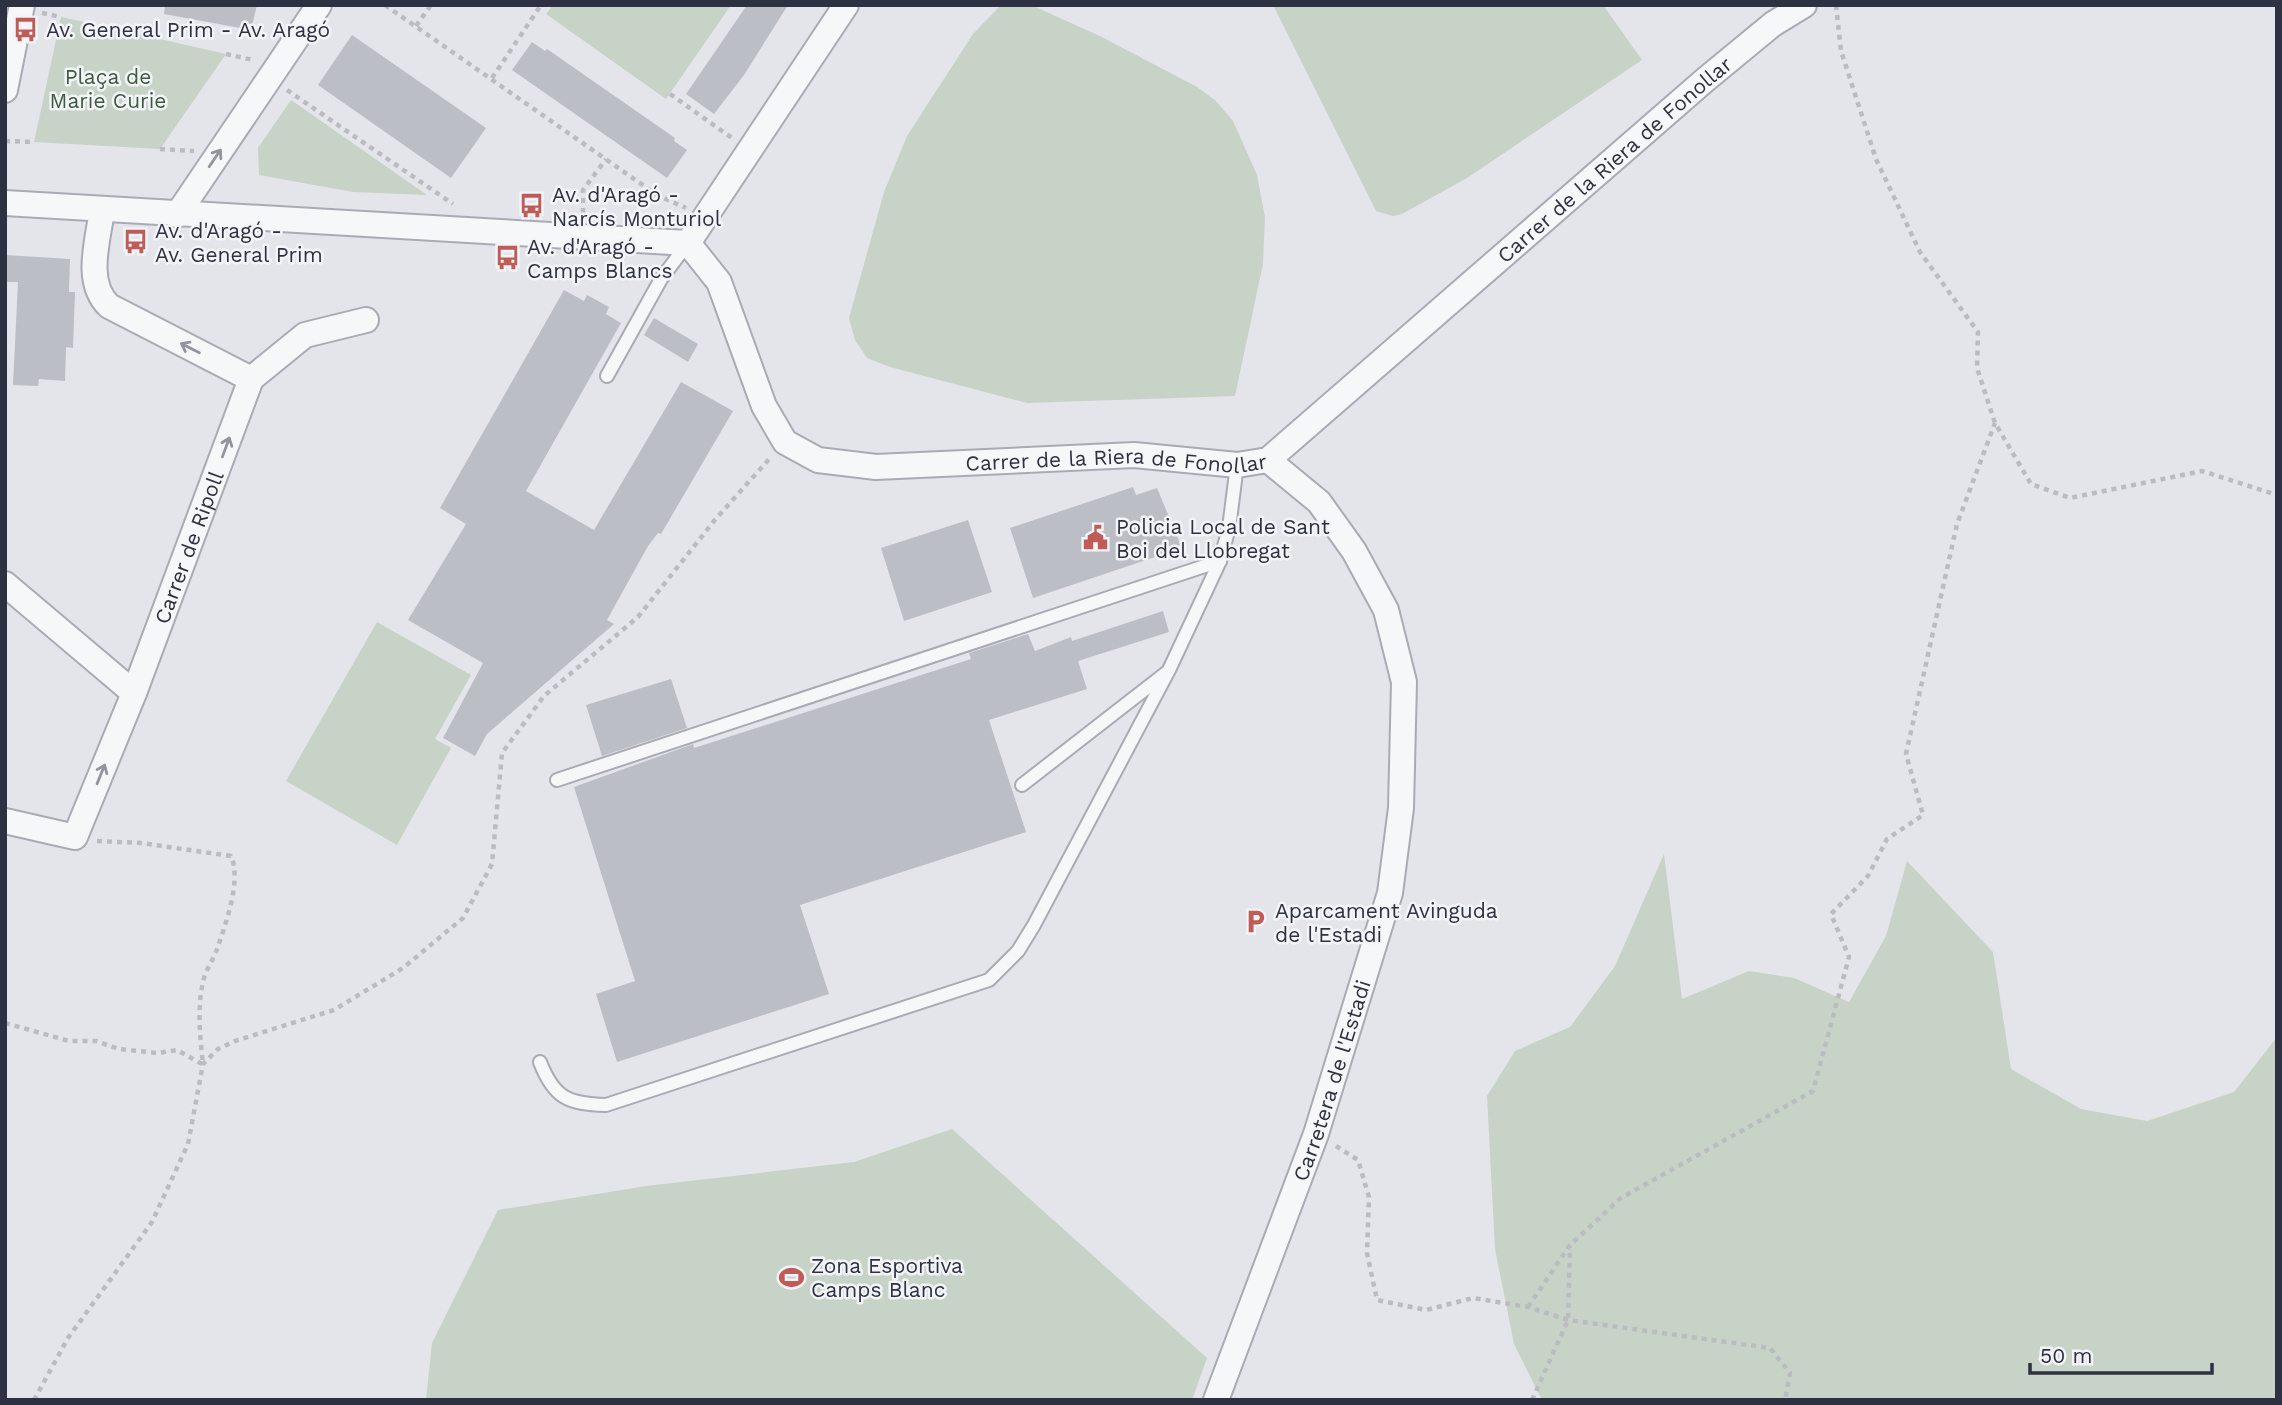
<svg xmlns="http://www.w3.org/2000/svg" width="2282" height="1405" viewBox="0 0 2282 1405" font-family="'Work Sans',sans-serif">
<rect width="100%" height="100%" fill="#e4e5ea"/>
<g fill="#c7d3c6">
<path d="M 553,5 L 731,5 L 666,99 L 546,14 Z"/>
<path d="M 1001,5 L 1031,5 L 1102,37 L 1197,87 L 1215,100 L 1233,121 L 1257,175 L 1265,217 L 1263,264 L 1235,396 L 1027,403 L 890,367 L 867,358 L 855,340 L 849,318 L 884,192 L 907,136 L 973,34 Z"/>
<path d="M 1273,5 L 1603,5 L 1642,60 L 1467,178 L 1402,214 L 1393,216 L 1376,211 Z"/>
<path d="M 61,17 L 62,17 L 226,54 L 160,149 L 34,142 Z"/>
<path d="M 291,100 L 427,195 L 353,192 L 259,175 L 258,148 Z"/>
<path d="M 377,622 L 471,675 L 435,739 L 451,748 L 397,845 L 286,781 Z"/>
<path d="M 1664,854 L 1682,999 L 1749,971 L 1794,978 L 1849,1002 L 1886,936 L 1907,861 L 1993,952 L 2011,1069 L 2081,1109 L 2147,1121 L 2234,1092 L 2277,1037 L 2277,1400 L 1542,1400 L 1514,1344 L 1495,1249 L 1487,1096 L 1515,1051 L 1570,1027 L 1615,966 Z"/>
<path d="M 952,1129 L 1207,1358 L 1192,1400 L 426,1400 L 432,1343 L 498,1210 L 646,1186 L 854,1162 Z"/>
</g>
<g fill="#bcbec6">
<path d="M 165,5 L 257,5 L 251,30 L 164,14 Z"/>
<path d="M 747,5 L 788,5 L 744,75 L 714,114 L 686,94 Z"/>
<path d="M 352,35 L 486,128 L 451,178 L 318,85 Z"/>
<path d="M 532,42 L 545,51 L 547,49 L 675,138 L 674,141 L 687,150 L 667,178 L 512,70 Z"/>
<path d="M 5,255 L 70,259 L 69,292 L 75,292 L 73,348 L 66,347 L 65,381 L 39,379 L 38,386 L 13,385 L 18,282 L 5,282 Z"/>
<path d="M 564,290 L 584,301 L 587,295 L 609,307 L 606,314 L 621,323 L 526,491 L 594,530 L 681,382 L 733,411 L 661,534 L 658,533 L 648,546 L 607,620 L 614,624 L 487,734 L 475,756 L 443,738 L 483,663 L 408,620 L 466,524 L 440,508 Z"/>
<path d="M 654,318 L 698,344 L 688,362 L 644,335 Z"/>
<path d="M 1133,487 L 1136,495 L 1157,488 L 1182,548 L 1033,598 L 1010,528 Z"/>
<path d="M 968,520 L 992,592 L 904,621 L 881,548 Z"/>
<path d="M 1163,611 L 1169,632 L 1078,661 L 1087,689 L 989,720 L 1026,832 L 800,905 L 829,994 L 617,1062 L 596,994 L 635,981 L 574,787 L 693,744 L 694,748 L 971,659 L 969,653 L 1028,634 L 1035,651 L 1071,637 L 1072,641 Z"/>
<path d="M 671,679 L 687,728 L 602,756 L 586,705 Z"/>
</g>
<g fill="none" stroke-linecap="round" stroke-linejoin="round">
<defs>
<g id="service">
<path d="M 607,376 L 661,279 L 688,243"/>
<path d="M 557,780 L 1220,561"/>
<path d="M 1022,785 L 1166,673"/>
<path d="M 540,1062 C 554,1098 568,1104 606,1105 L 989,980 L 1018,951 L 1034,925 L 1169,670 L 1220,561 L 1229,528 L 1237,465"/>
</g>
<g id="minor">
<path d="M 5,90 L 22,5"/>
<path d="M 5,203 L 688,243"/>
<path d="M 102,210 C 98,241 84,282 109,306 L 251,379"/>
<path d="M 177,215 L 319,5"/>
<path id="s1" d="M 688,243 L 719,282 L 764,406 L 785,442 L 818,460 L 876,467 L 1134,455 L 1237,465 L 1268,460 L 1705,80 L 1773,24 L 1804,5"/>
<path d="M 688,243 L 846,5"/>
<path d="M 5,584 L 134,693"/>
<path id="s2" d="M 5,821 L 75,837 L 134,693 L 251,379 L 305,335 L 366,320"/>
<path id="s3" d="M 1216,1400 L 1316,1134 L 1390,893 L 1401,808 L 1404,682 L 1386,610 L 1354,551 L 1319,502 L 1268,460"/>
</g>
</defs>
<use href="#service" stroke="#a9abb4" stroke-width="16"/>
<use href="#minor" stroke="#a9abb4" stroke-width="28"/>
<g stroke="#babcc2" stroke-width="4.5" stroke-dasharray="5 5" stroke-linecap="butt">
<path d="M 385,5 L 657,195 L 686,208"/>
<path d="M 1836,5 L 1841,51 L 1876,159 L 1920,252 L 1978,332 L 1977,368 L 1995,423 L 2031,484 L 2070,498 L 2202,471 L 2277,495"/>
<path d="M 42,13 L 61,17"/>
<path d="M 416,26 L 431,5"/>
<path d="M 226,54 L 253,60"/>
<path d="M 492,78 L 541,5"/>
<path d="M 287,90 L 453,204"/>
<path d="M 670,94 L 732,138"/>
<path d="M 5,141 L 34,142"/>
<path d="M 160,149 L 194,151"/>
<path d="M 583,213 L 583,190 L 606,159"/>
<path d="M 97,841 L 141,843 L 231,856 C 242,881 225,926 216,952 C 212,962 205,971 203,982 C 197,1009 200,1037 203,1064"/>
<path d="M 5,1023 L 69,1041 L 96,1041 L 119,1049 L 157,1053 L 177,1050 L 202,1064"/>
<path d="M 1336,1146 L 1358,1160 L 1369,1197 L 1367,1253 L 1377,1300 L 1426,1310 L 1473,1298 L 1528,1307 L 1568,1320 L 1770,1348 L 1790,1373 L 1785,1400"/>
<path d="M 1528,1307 L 1570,1245 L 1621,1198 L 1813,1091 L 1849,957 L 1831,914 L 1868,876 L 1887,839 L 1923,815 L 1906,754 L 1957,524 L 1995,423"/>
<path d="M 34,1400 L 68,1338 L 152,1222 L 188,1144 L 203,1064 L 218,1049 L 235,1041 L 334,1010 L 403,968 L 463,918 L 492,864 L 502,753 L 544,696 L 638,617 L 714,521 L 770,458"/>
<path d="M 1532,1400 L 1568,1320 L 1570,1246"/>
</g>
<use href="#service" stroke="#f6f7f9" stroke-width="12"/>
<use href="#minor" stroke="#f6f7f9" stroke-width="24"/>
</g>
<defs><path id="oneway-shaft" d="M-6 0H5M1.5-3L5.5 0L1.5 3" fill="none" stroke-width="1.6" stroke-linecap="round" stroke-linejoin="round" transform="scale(1.75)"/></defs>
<g stroke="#92949d">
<use href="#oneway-shaft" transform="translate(215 158) rotate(-56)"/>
<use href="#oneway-shaft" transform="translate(190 348) rotate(-153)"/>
<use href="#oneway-shaft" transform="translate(226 447) rotate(-70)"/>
<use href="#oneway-shaft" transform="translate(101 774) rotate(-68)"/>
</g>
<defs>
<symbol id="bus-bare" viewBox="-9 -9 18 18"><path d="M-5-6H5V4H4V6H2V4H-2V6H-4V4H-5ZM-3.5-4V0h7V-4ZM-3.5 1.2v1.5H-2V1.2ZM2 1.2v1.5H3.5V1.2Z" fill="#c05c58" stroke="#f3f4f8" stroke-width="2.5" paint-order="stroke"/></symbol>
<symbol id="civic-bare" viewBox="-9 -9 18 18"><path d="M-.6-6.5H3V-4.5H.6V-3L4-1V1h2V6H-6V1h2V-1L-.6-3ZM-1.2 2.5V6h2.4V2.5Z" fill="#c05c58" stroke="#f3f4f8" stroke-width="2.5" paint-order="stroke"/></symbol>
<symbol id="parking-bare" viewBox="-9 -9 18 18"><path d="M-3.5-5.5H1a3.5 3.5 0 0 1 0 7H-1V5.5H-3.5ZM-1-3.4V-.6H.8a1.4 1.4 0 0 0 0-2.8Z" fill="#c05c58" stroke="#f3f4f8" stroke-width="2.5" paint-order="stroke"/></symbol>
<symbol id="stadium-bare" viewBox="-9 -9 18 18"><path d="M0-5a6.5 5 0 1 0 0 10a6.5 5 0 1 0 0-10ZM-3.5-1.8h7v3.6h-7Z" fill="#c05c58" stroke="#f3f4f8" stroke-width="2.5" paint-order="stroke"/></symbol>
</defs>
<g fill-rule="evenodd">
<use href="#bus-bare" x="8" y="12" width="35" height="35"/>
<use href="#bus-bare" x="514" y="188" width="35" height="35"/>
<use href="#bus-bare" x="118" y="224" width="35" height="35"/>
<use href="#bus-bare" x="490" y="240" width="35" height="35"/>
<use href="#civic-bare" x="1078" y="520" width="35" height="35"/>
<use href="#parking-bare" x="1238" y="904" width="35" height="35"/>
<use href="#stadium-bare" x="774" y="1260" width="35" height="35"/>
</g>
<g text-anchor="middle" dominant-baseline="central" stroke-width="5" stroke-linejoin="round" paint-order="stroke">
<g font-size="21" fill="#2d3141" stroke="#f3f4f8" text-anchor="start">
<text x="46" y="29">Av. General Prim - Av. Aragó</text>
<text x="552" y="194">Av. d'Aragó -<tspan x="552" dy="24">Narcís Monturiol</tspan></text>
<text x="155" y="230">Av. d'Aragó -<tspan x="155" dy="24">Av. General Prim</tspan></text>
<text x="527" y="246">Av. d'Aragó -<tspan x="527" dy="24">Camps Blancs</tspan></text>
<text x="1116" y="526">Policia Local de Sant<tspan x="1116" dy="24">Boi del Llobregat</tspan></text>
<text x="1275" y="910">Aparcament Avinguda<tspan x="1275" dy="24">de l'Estadi</tspan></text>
<text x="811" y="1265">Zona Esportiva<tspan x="811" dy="24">Camps Blanc</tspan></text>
</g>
<g font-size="21" fill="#3c5b3c" stroke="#f3f4f8">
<text x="108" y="76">Plaça de<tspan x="108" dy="24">Marie Curie</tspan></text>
</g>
<g font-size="21" fill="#2d3141" stroke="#f3f4f8">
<text stroke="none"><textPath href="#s1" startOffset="1171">Carrer de la Riera de Fonollar</textPath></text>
<text stroke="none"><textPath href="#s1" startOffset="560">Carrer de la Riera de Fonollar</textPath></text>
<text stroke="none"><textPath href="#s2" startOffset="383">Carrer de Ripoll</textPath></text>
<text stroke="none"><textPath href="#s3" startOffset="340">Carretera de l'Estadi</textPath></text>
</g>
</g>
<rect width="2282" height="1405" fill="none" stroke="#2d3141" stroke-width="14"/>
<path d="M2030 1363v10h182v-10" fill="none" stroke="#2d3141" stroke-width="3.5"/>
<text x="2040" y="1363" font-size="21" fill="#2d3141" stroke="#f3f4f8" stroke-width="5" paint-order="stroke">50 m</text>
</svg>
